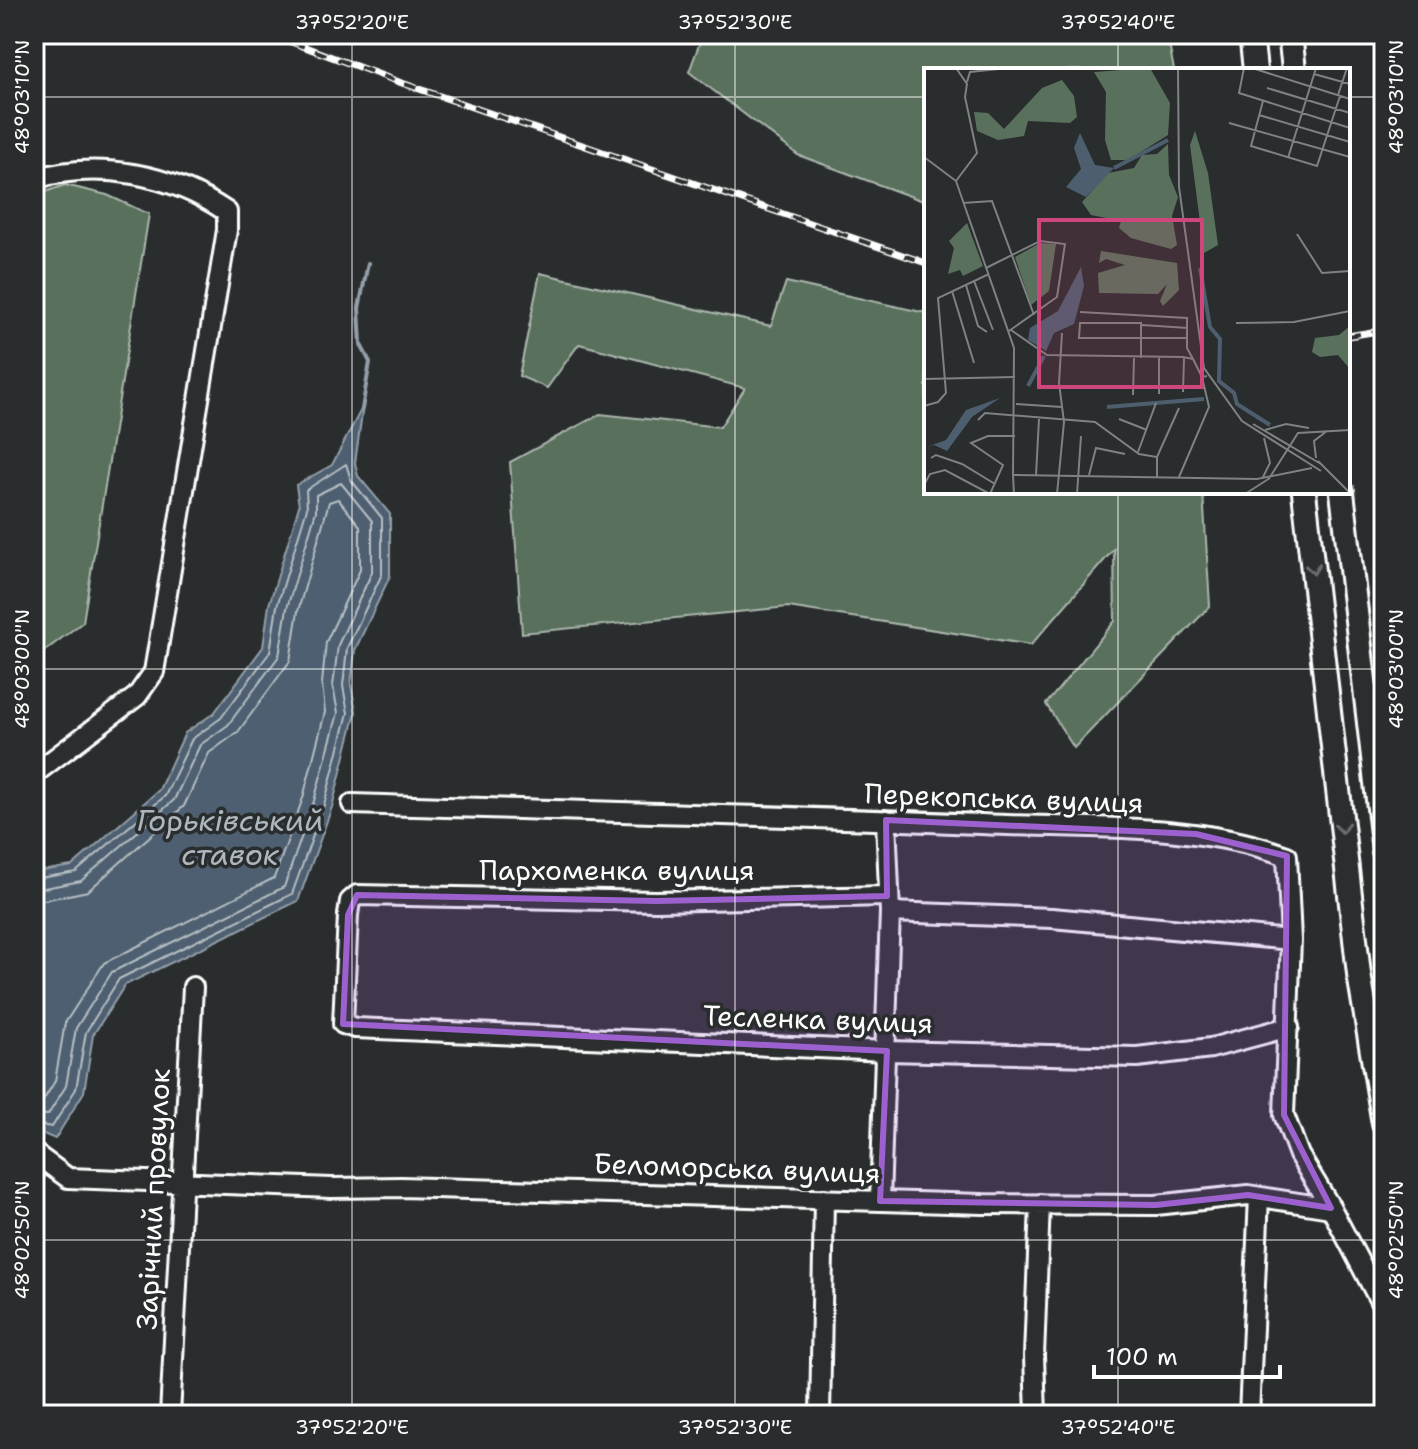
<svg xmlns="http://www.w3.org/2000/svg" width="1418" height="1449" font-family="'Shantell Sans',sans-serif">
<rect width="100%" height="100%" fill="#2a2d2e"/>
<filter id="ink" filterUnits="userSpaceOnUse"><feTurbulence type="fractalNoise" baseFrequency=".0125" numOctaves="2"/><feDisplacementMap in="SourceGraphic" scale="16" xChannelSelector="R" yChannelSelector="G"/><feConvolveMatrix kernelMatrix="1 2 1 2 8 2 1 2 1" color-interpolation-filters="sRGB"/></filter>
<g filter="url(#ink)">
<path fill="#59705c" stroke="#acb8ae" stroke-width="2" d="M703,34H1167L1174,70H926V202L798,155L689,72Z
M65,185L107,195L149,214L83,622L34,659V196Z
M540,273L771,326L786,282L926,313V492H1203L1210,606L1074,748L1046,704L1115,621L1114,549L1031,645L788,607L522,633L510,462L600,414L720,427L745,388L579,344L547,388L519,376Z"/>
<path fill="#4d5f6f" stroke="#949fa9" stroke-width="2" d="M363,406L355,463L358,476L390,514V576L355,650L351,685L356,712L332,807L298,901L125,985L93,1035L84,1092L55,1139L34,1130V872L72,866L159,790L185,733L214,713L263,647L269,605L299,506L296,485L332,465Z"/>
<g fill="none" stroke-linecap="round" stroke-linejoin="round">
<path stroke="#b8bfc5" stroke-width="2" d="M34,879L76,872L165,796L192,739L221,718L270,652L277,606L307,508L306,490L346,464L351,480L382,518V574L347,648L343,686L348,713L324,805L292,894L119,979L86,1032L76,1089L52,1127L34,1124
M34,890L81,881L174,800L200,745L228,725L279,656L287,608L316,511V495L341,483L372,521V572L338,645L333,686L338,713L314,801L284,887L112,972L76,1028L66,1086L48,1115L34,1114
M34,902L88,891L184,806L209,753L238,732L290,661L298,611L329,502L338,499L360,526V570L326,642L322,684L325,712L303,798L274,878L104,963L65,1023L55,1081L43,1101H34"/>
<path stroke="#949fa9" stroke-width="4" d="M362,409L370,362L361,345L359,308L368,263
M34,1195L44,1177"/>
<defs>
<path id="minor" d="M34,179C99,160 171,174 227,212V230L154,672L137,696L34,774
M352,804C562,811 772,815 981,824C1082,829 1192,821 1287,856L1291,940L1284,1115L1299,1155L1331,1208
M887,896L656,901L357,895L350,901L348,915L343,1024L355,1028L887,1051L1137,1057L1211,1048L1289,1027
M890,912L1052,918L1291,940
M34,1153L68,1178L332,1188L401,1187L983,1204L1156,1205L1248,1195L1331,1208L1384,1309
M880,1201L890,912L886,820
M170,1415L193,987
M820,1415L824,1199
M1036,1415L1034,1356L1040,1204
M1249,1415L1259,1197"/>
<path id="major" d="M1251,34L1255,70
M1290,34L1294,70
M1304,492L1359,974L1384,1124
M1342,492L1384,851"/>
</defs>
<use href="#minor" stroke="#fff" stroke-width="24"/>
<use href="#major" stroke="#fff" stroke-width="28"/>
<use href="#minor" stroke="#2a2d2e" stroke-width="18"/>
<use href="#major" stroke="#2a2d2e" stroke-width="22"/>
<defs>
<path id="rail" d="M270,34L399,82L926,263
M1348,336L1384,330"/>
</defs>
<use href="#rail" stroke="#fff" stroke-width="7"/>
<use href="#rail" stroke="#2a2d2e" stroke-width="4" stroke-dasharray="12" stroke-linecap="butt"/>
</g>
<defs><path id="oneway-chevron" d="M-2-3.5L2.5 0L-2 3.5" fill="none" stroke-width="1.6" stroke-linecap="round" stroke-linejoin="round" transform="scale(2)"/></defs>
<g stroke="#6a6c6d">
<use href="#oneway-chevron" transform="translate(1313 569) rotate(83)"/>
<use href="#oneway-chevron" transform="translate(1342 828) rotate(83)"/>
</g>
</g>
<path fill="#9c61cf" fill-opacity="0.2" stroke="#9c61cf" stroke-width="6" stroke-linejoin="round" d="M886,820L1196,834L1287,856L1284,1115L1331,1208L1248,1195L1156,1205L880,1201L887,1051L343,1024L348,915L357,895L656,901L887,896Z"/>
<path fill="none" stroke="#fff" stroke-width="2" stroke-opacity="0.45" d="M352,34V1415M735,34V1415M1118,34V70M34,97H926M1348,97H1384M1118,492V1415M34,669H1384M34,1240H1384"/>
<g text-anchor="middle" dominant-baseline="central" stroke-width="7" stroke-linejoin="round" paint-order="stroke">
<g font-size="28" fill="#fff" stroke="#2a2d2e">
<text transform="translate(1004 798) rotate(2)">Перекопська вулиця</text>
<text x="617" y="870">Пархоменка вулиця</text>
<text transform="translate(818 1019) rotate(2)">Тесленка вулиця</text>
<text transform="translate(737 1168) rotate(2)">Беломорська вулиця</text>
<text transform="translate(153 1199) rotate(-87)">Зарічний провулок</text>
</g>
<g font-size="30" font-style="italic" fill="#afb7be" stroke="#2a2d2e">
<text x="230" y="820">Горьківський<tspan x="230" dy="34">ставок</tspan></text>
</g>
</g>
<g transform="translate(924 68)">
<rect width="426" height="426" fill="#2a2d2e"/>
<path d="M226,0L246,35L244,67L204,92H187L181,72L182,24L170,4ZM138,12L150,28L153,49L146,55L104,53L100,68L74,72L53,63L50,44L64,45L80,61L118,20ZM271,63L284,105L294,177L280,185L266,77ZM244,76L245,107L254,129L248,148L253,177L247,181L207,170L195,160L197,153L167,147L158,134L184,105L210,100L218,87L233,86ZM43,155L59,198L39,208L36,202L24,206L30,180L25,173ZM116,175L132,176L125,223L107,237L91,189ZM177,183L253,195L255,222L239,238L236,233L243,216L234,226L175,225L174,205L201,197L182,191L175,195ZM426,258V301L414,287L396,289L388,284L391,270L415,267Z" fill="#59705c"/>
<path d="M156,65L171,97L190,100L162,129L142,119L157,101L150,80ZM157,199L160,218L150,256L130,265L122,283L104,272L106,260L134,243ZM76,330L48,349L23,383L10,377L0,380L22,372L42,342Z" fill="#4d5f6f"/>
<path fill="none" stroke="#4d5f6f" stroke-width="4" d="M190,100L244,72M276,200L286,259L296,271L295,313L310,325L313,336L346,357M104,318L120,288M183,339L280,331"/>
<path fill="none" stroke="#7f8182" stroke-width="2" d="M254,0L255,119L280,300L318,353L397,403M320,0L315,25L426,60M328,0L426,31M390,6L426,16M43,14L46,4L84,0M343,20L426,45M414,27L423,0M339,33L327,78L393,98L416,28M335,47L426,74M305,55L426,89M0,89L32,113M364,90L392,0M32,113L90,280L89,407M32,113L53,85L41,29L43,16L32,0M39,135L68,133L110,247M373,166L398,205L426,203M62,200L116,173L141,176L133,229L85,263M50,213L69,262M42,217L54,258L63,264M28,223L50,295M156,244L263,250V280L269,291M217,255H156L155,270H264M312,255L370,254L426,243M218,257L264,260M87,262L123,287L259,289L269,291L278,309L283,308M217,290V254M0,311L91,309M259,324L260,290M235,326V290M209,327L210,290M92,336L138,339M0,338L14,334L22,325L14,230L65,206M195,351L223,362M54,352L61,345L171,354L215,386L233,389V409M329,356L397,396M341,362L362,356L385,360M214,384L232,335M233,389L255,340M7,390L12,387L38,396L71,416M392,390L390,373L403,363M394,393L426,425M112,407L115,351M165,407L172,380L201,386M255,409L285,339L278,309M339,409L346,395L340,370M346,409L374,365L426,362M1,415L6,406L21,402L66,426M66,426L79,397L47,375L64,368H91M90,426L89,407L333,411L388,400M133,426L140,354L135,315L138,265M153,426L157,368M321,426L346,410"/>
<path fill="#ce467c" fill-opacity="0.15" stroke="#ce467c" stroke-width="4" d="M115,152H278V319H115Z"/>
<rect width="426" height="426" fill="none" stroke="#fff" stroke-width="4"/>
</g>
<rect width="1418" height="1449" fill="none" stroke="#2a2d2e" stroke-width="88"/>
<path d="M1094 1365v12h186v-12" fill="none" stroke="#ffffff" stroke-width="4"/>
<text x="1106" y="1365" font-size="24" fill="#ffffff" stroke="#2a2d2e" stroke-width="6" paint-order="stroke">100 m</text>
<rect x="44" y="44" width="1330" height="1361" fill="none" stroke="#fff" stroke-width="3"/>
<g font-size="20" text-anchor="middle" fill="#fff">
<text x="352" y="29">37°52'20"E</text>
<text x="735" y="29">37°52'30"E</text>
<text x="1118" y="29">37°52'40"E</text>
<text transform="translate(22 97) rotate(-90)" y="7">48°03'10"N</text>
<text transform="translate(1396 97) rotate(-90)" y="7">48°03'10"N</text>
<text transform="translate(22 669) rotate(-90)" y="7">48°03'00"N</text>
<text transform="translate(1396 669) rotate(-90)" y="7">48°03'00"N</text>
<text transform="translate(22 1240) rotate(-90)" y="7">48°02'50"N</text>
<text transform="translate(1396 1240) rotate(-90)" y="7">48°02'50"N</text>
<text x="352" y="1434">37°52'20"E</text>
<text x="735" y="1434">37°52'30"E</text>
<text x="1118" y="1434">37°52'40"E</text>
</g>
</svg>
